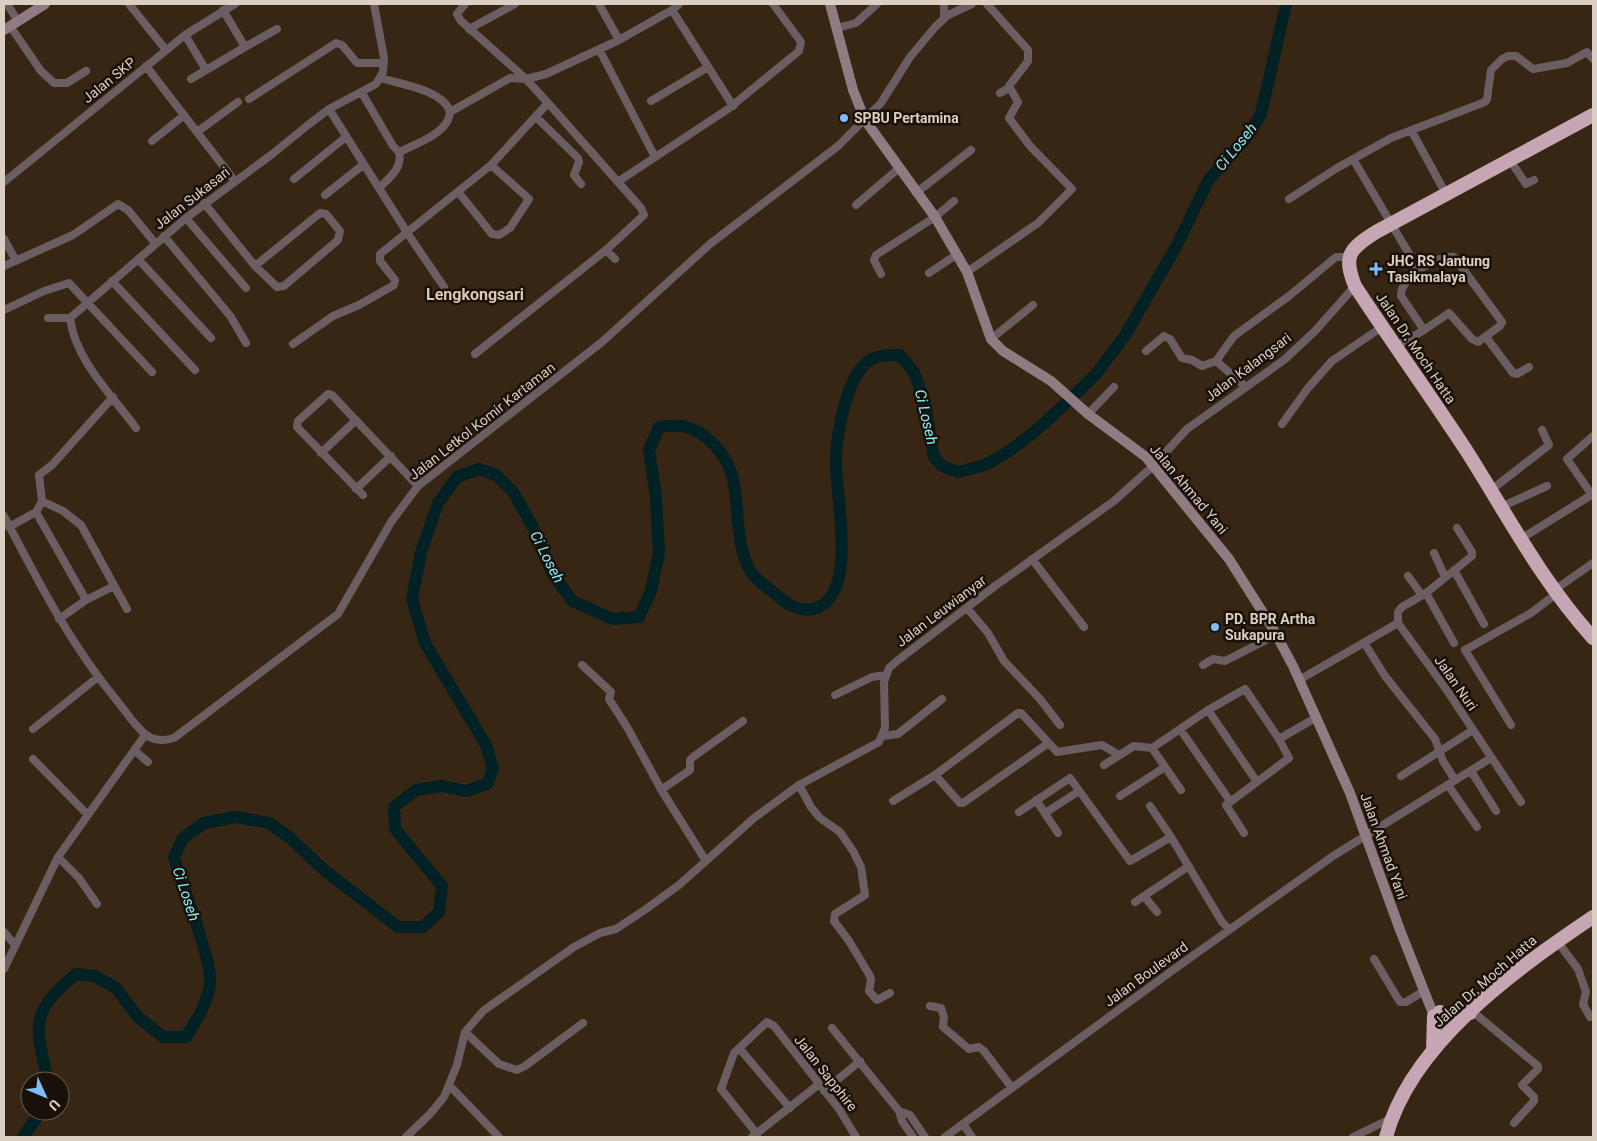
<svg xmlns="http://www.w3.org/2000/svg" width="1597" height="1141" font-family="Roboto,sans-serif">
<rect width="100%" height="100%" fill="#382614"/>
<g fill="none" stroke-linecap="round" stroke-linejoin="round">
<path stroke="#012125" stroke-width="12" d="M48,1081C35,1023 29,1014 76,974L95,976L116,988L137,1016L163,1037H186C196,1021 207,1004 210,984C214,965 181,883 174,857L183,838L204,823L236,817L269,823L289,837L324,870L398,927H423L439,912L442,886L395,829L394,807L416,790L442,786L466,791L487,784L493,769L486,745L425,643L412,599L421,552L438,503L457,477L479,469L496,475L513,492L533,527L551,571L572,601L613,619L639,617L651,591L659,552L656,497L649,450L659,427C679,424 692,425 708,439C751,475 727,524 749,569C754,579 770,589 779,597C788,605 801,612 813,609C861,597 834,492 836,458C837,432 847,374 870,360C878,355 891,355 900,355L914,372L925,403L934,457L942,466L958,472L985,465L1006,453L1032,434L1063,406L1096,374L1124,337L1177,245L1209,179L1247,137L1261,114L1286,4
M23,1137L41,1111"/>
<path stroke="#6b5e63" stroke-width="8" d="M7,4L18,21
M129,4L166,50
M599,4L619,40
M672,10L733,106
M944,17V4
M10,26L41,71L54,83H67L86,71
M837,28L856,23L877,4
M469,29L515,4
M185,35L206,70
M245,47L277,29
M599,49L655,157
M146,66L234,180
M380,78C400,84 444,90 450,112L510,78L526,79L546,74L619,40L672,10L679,4
M191,79L245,47L223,10
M362,93L393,146L399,152
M1000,93L1009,88
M249,99L336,43L342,45L357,63H384
M651,101L708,67
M329,109L408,234L444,287
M536,117L578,158L579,162L574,175L581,184
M1411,130L1446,194
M197,132L238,102
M152,141L183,116
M1353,159L1418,269
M1510,160L1526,184L1534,180
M294,179L346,137
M619,181L728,109L799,51L801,42L773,4
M4,182L185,35L235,4
M379,188C390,177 403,168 399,152C416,144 449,133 450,112
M459,193L492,234L499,235L510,228L529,199L491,165
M916,193L971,150
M325,195L364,164
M1289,199L1337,168L1391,138L1485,102L1487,99L1491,70L1502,59L1508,56H1516L1533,69L1567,63L1587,52L1593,59
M204,203L255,266L277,287L284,286L338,240L340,231L326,214L320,213L255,266
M856,205L898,169
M186,218L246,288
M164,236L231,317L246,343
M4,239L16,261
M606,250L615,259
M1454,257L1502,322L1500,326L1478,342L1472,339L1449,313L1424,330L1401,296C1400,277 1437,255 1454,257Z
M138,259L211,338
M4,266L73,235L118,204L128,210L155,243
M967,272L1038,223L1072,189L1030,146L1009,118L1018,102L1009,86L1028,61V50L987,4
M929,273L956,255
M881,274L874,260L876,255L935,217L954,201
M112,281L195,370
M4,310L44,291L69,283L152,372
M48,318H70
M1486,337L1513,373L1517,374L1529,367
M991,339L1033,305
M293,344L333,316L359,305L394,285L395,280L380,261V254L491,165L548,103L526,79L461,21L457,14L465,4
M1395,347L1424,330
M1146,351L1164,336L1170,339L1182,358L1192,360L1202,366L1216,361L1234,336L1289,296L1336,257H1349
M475,354L606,250L644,215L641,208L548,103
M1216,361L1246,387
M1088,414L1114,387
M1282,424L1308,388L1332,361L1382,327
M136,428C112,395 75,360 70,318L186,218L271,155L308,125L329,109L376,84L383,72L384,58L374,4
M321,453L356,420
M356,489L391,456
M1491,490L1549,445L1542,430
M363,495L297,427L298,421L328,394L332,395L418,486
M1592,495L1567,459L1593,436
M42,501L63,511L81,525L127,609
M1501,507L1547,486
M36,512L86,600
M4,516C39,583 70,644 118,702C126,712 135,726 145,734C153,741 165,741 174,738L338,614L391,522L418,486L602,342L710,244L838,146L881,103L910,57L936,26L948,15L972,4
M9,527L36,512L42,501L39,475L52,465L113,397
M1519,540L1593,494
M1434,553L1445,577
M1032,559L1084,627
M1454,570L1484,624
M1408,576L1421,594
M1553,591L1593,563
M1426,593L1454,643
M967,608L988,633L1004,661L1040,699L1060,725
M59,619L86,600L114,586
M1398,623L1446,689L1521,802
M1398,623V612L1402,607L1426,593L1472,556V552L1457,528
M1365,644L1385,676L1435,739L1443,761L1455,780
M582,665L611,692L609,699L627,727L662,791L706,861
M1203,665L1213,659L1225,661L1276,635
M1299,680L1398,623
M835,695L872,677L886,675
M1208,710L1257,782
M1511,725L1465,650L1531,613L1556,594
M33,729L98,677
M1180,729L1230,801
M883,736L898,734L942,699
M1279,739L1317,717
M134,750L148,762
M33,759L88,815
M1104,765L1134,746L1152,748
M1471,771L1496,811
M935,775L960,803H963L1047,744
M1401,776L1473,730
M799,785L811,807L820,818L840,832L853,851L861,867L865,895L835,914L834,921L849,941L870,976L871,980L869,991L877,1000L890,993
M1448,785L1477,827
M661,790L690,770V760L693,757L743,721
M1181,790L1152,748L1208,710L1245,689L1279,739L1289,758L1226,805L1244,833
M1120,796L1165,767
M1036,800L1058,833
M893,801L935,775L1018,713H1021L1057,752L1102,745L1119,755
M1150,806L1171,837
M1019,812L1070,778L1130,861L1171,837L1222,922L1229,929
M1045,813L1079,791
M58,857L79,878L97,904
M1144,896L1157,912
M1135,902L1189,866
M4,932L15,945
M1557,941L1578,969L1586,992L1583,1004L1590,1017
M1374,959L1400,1002H1406L1424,991
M4,969L58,857L145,735
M930,1006L941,1008L944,1017L943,1027L969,1049L979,1047L984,1051L1012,1088
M1472,1011L1538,1066V1069L1522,1085L1534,1097V1101L1514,1123
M832,1028L899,1111L902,1121L913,1137
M465,1032L499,1064L517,1070L525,1066L583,1023
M739,1048L790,1108
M449,1085L499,1137
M824,1091L860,1061
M899,1111L910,1115L925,1137
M963,1124L972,1137
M757,1134L721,1089L734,1053L767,1022L774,1026L839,1109L856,1137
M406,1137L430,1114L444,1097L457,1065L465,1032L483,1011L574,947L600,933L616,929L646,909L679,885L754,818L799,785L879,742L885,728L884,682L889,668L897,661L995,586L1114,501L1154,465L1187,429L1284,360L1315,331L1355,286
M752,1137L818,1085
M945,1137L1173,970L1333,856L1491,758
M1353,1137L1392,1118"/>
<path stroke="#907b83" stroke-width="10" d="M830,4L853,90L865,120L935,217L967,272L991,339L1003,351L1051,381L1088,414L1146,457L1229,559L1272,627L1293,666L1350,793L1400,930L1434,1016L1446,1036
M4,30L45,4"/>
<path stroke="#c5a6b2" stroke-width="14" d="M1593,115L1376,232C1349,249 1343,256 1355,286C1391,341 1430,395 1466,450C1508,516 1540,579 1593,638
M1440,1012L1450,1016L1470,1013
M1433,1051L1434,1016
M1386,1137C1411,1043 1516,969 1593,917"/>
</g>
<g fill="#7ebdf9" stroke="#191109" stroke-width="2">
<circle cx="844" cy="118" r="5"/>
<path d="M1373.5 261.5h5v5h5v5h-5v5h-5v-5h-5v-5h5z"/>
<circle cx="1215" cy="627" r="5"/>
</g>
<g text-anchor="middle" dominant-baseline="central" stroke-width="5" stroke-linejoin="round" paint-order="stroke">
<g font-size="14" fill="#dbcfc4" stroke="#191109">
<text transform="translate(109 80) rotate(-39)">Jalan SKP</text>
<text transform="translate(192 198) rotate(-38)">Jalan Sukasari</text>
<text transform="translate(1416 348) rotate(56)">Jalan Dr. Moch Hatta</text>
<text transform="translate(1248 367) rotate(-37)">Jalan Kalangsari</text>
<text transform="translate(482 421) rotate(-38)">Jalan Letkol Komir Kartaman</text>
<text transform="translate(1189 489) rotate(50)">Jalan Ahmad Yani</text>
<text transform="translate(941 611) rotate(-37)">Jalan Leuwianyar</text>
<text transform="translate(1456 683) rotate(55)">Jalan Nuri</text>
<text transform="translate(1384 846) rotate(70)">Jalan Ahmad Yani</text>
<text transform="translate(1146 974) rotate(-36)">Jalan Boulevard</text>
<text transform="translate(1485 981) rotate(-41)">Jalan Dr. Moch Hatta</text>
<text transform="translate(826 1073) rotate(52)">Jalan Sapphire</text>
</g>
<g font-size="14" font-weight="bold" fill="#dbcfc4" stroke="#191109" text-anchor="start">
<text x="854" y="118">SPBU Pertamina</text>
<text x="1387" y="261">JHC RS Jantung<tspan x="1387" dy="16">Tasikmalaya</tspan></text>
<text x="1225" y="619">PD. BPR Artha<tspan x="1225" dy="16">Sukapura</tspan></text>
</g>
<g font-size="15" font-style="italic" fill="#84ecfb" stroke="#191109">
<text transform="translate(1236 147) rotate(-51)">Ci Loseh</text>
<text transform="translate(926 417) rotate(77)">Ci Loseh</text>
<text transform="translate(547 557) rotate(63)">Ci Loseh</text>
<text transform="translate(186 894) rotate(72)">Ci Loseh</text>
</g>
<g font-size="16" font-weight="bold" fill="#dec7b0" stroke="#191109">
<text x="475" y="294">Lengkongsari</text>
</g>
</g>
<rect width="1597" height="1141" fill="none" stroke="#dbcfc4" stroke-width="10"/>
<g transform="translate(45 1096) rotate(134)"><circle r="24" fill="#191109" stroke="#675d54"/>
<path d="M0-4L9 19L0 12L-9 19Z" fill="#7ebdf9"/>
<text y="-8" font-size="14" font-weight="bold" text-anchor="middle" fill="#dbcfc4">U</text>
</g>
</svg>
